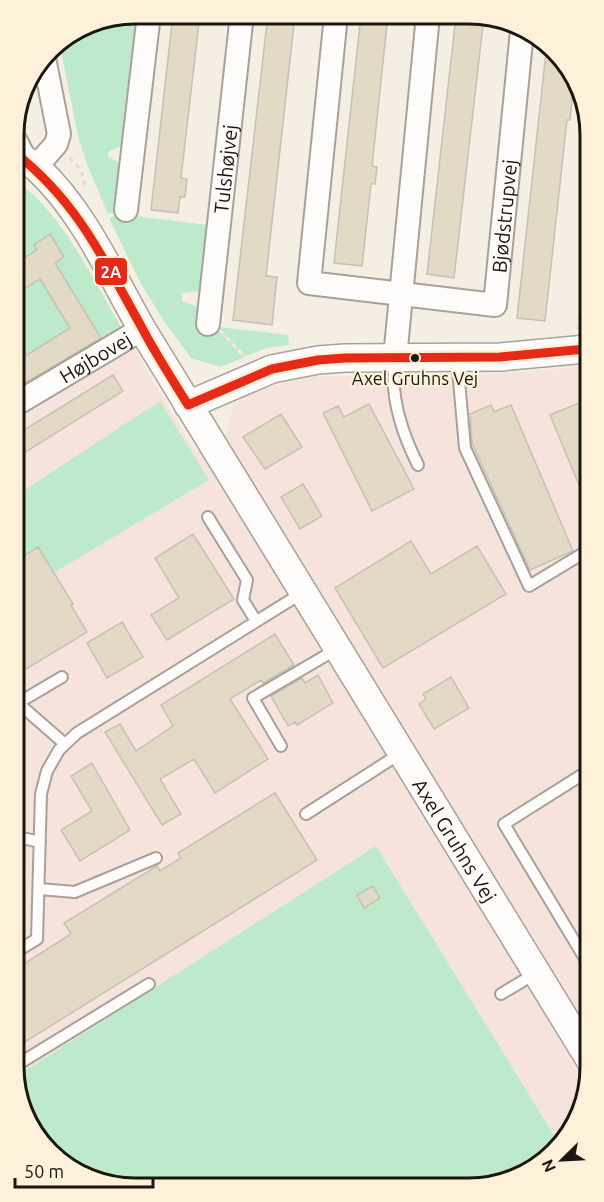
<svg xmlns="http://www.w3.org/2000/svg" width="604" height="1202" font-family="Ubuntu,sans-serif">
<rect width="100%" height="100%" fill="#f5eee2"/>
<path fill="#f5e3dc" d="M132,346L196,453L227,433L233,405L254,391L312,376H471L586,366L590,1075L565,1141L560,1145L376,846L20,1074L16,417Z"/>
<path fill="#bceacb" d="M138,14L122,146L109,151L108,157L120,163L117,211L108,214L87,164L79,140L59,41L89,23Z
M15,181C59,207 95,283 121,327L16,391Z
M118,214L208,225L201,289L200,291L182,293V301L198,307L200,326L216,327L243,358L220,367L191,358L162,318L140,282L109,218Z
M218,327L288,335L289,345L266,348L246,356Z
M160,401L209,480L38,582L17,549V495Z
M376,846L560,1145L508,1182L119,1187L55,1159L20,1106V1074Z"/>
<path fill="#e3dac6" stroke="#c6c0b7" stroke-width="1.5" d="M173,14H200L181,178L187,179L185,197H180L178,213L151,210Z
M268,14L295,15L266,276L277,277L272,325L233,320Z
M361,15H388L372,166L377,167L375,184H371L362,266L334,263Z
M456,16H484L454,278L427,274Z
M547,43L571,77L570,90H573L570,120H567L545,321L517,318Z
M50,234L64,257L55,263L101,338L20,386L16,380V337L27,355L70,328L40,279L15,294V264L37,250L34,245Z
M113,375L123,391L16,458V435Z
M586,400L587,502H586L550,415Z
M369,404L414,489L372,511L323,413L338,406L344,417Z
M491,405L494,412L511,405L573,551L530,570L472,443L470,414Z
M281,414L302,447L265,469L243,437Z
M303,484L322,516L300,529L281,497Z
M193,534L234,599L167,640L151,615L179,598L155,558Z
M411,541L431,574L477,546L506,594L383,668L335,588Z
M38,547L73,604L71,605L87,632L18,674L17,560Z
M122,622L143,657L107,678L87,643Z
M275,634L294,665L263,683L261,680L230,699L268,759L215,793L194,759L160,779L181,814L162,825L105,732L120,724L136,751L173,726L161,705Z
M318,675L333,703L297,725L295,722L288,726L271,696L302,678L305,683Z
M451,677L469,708L434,729L419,704L426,699L423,694Z
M92,763L130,830L80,861L61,830L92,811L71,776Z
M275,793L317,860L20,1045L19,967L71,934L64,923L157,866L160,871L181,858L178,853Z
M373,886L380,898L364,908L357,895Z"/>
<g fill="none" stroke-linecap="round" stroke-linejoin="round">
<defs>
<path id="service" d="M15,134L21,138L29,154
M457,358L465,448L529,586L587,551
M395,359C389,396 402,433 418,465
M208,517L247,580L243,600L256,621
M62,677L18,703L65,744
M281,746L253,698L337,649
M588,771L504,824L590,967
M306,814L401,753
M18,837L40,842
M39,889L75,892L156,858
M19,950L37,939L41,794L47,771L59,750L77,733L302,593
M501,994L536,973
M20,1063L149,984"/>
<g id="minor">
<path id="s1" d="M336,15L309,283L495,305L522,31"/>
<path d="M36,167L56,144L59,134L44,58"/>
<path d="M126,210L149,14"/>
<path id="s2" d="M208,324L242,14"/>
<path d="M395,358L428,15"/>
<path id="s3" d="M16,404L142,329"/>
</g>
<g id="tertiary">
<path id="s4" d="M15,153C22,158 31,163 38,169C84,212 111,275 142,329L590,1060"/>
<path d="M188,405L272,369L318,360L345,358L500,357L586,349"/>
</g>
</defs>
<use href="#service" stroke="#a7a299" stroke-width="14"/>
<use href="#minor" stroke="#a7a299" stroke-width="26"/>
<use href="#tertiary" stroke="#a7a299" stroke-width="30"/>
<path stroke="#dedcd9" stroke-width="3" stroke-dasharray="4.5 4.5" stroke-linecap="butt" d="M70,158L81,171L86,189
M578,329L585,268
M223,334L245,358"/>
<use href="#service" stroke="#fefcfb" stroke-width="10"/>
<use href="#minor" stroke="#fefcfb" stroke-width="22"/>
<use href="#tertiary" stroke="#fefcfb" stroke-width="27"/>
<defs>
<path id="bus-1" d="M15,153C77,201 104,260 141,326C155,353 172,379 188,405
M188,405L272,369L318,360L345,358L500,357L586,349"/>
</defs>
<use href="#bus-1" stroke="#fdf1da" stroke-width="14"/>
<use href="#bus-1" stroke="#e52b18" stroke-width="9"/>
</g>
<circle fill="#1b170f" stroke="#fdf1da" stroke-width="2" cx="415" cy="358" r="5"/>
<g text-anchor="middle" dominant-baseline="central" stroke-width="4.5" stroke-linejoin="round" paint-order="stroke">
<g font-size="18" fill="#1b170f" stroke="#fdf1da">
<text x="415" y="378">Axel Gruhns Vej</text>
</g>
<g font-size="20" fill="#1b170f" stroke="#fdf1da">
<text stroke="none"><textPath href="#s2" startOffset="156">Tulshøjvej</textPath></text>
<text stroke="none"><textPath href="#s1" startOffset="546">Bjødstrupvej</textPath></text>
<text stroke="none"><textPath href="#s3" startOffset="92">Højbovej</textPath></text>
<text stroke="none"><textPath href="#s4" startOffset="819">Axel Gruhns Vej</textPath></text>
</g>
</g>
<path d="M0 0H604V1202H0ZM135 24H469A111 111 0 0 1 580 135V1067A111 111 0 0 1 469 1178H135A111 111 0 0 1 24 1067V135A111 111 0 0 1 135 24Z" fill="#fdf1da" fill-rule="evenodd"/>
<path fill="none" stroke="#1b170f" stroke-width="3" d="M135 24H469A111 111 0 0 1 580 135V1067A111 111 0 0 1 469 1178H135A111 111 0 0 1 24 1067V135A111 111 0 0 1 135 24Z"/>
<rect stroke="#fdf1da" stroke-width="2" x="94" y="257" width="34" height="29" rx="6" fill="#e52b18"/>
<g font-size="16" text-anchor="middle" font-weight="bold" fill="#fff">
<text x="111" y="278">2A</text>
</g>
<g transform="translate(562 1160) rotate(246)" stroke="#fdf1da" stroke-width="4.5" paint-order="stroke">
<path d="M0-4.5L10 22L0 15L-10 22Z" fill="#1b170f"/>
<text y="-9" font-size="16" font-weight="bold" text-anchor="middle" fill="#1b170f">N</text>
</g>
<path d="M15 1178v9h138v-9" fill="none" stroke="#1b170f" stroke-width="3"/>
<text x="24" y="1178" font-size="18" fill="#1b170f" stroke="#fdf1da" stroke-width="4.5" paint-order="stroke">50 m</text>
</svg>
